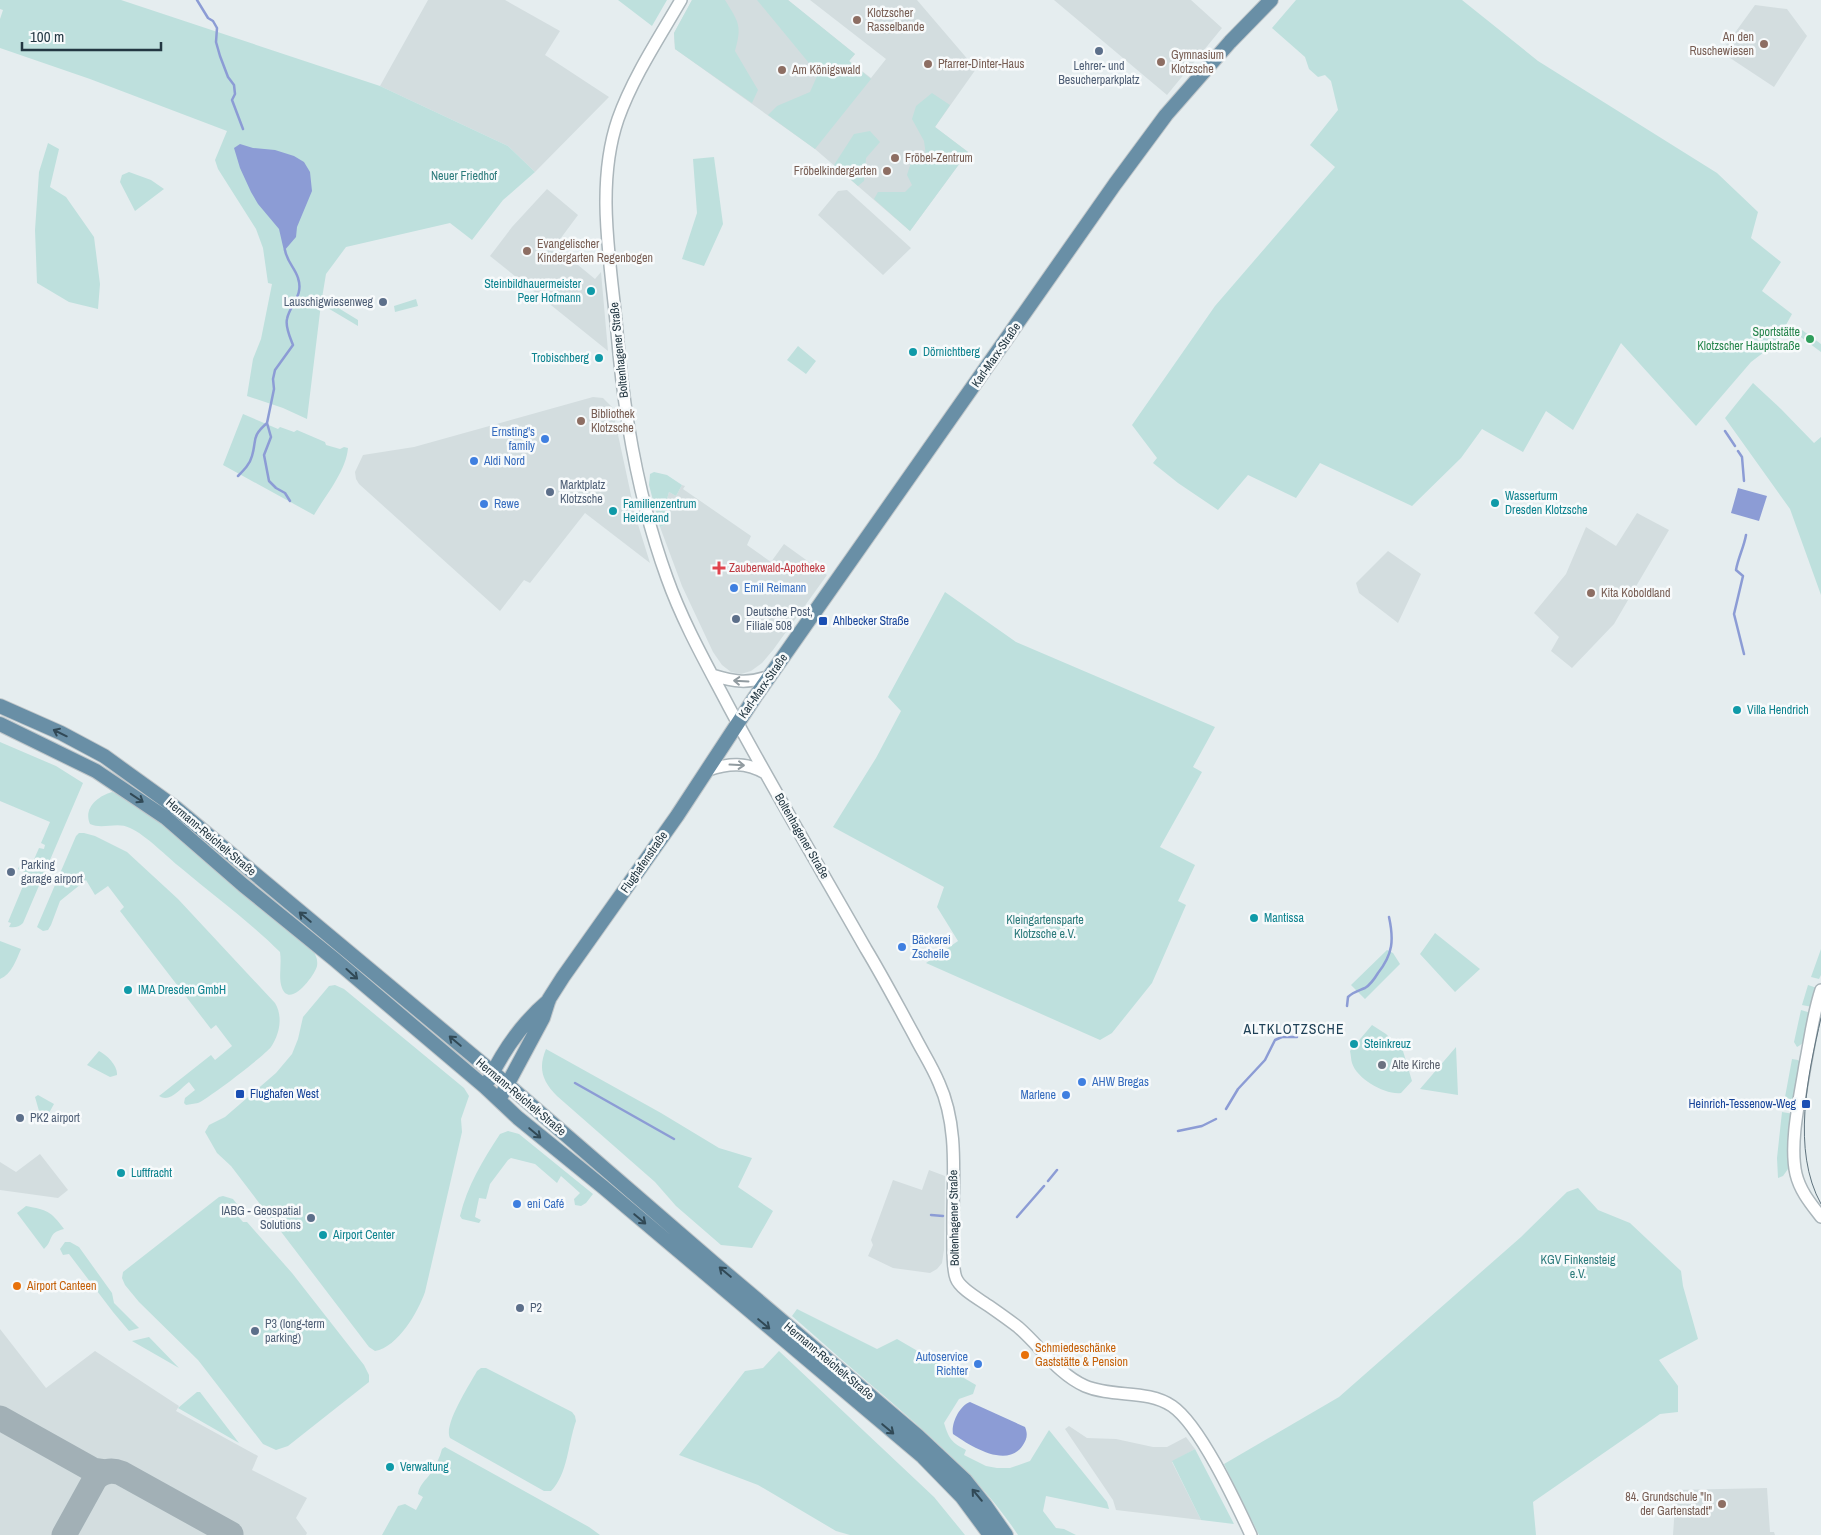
<svg xmlns="http://www.w3.org/2000/svg" width="1821" height="1535" font-family="'Archivo Narrow',sans-serif">
<rect width="100%" height="100%" fill="#e5edef"/>
<path fill="#d3dddf" d="M428,0H505L560,31L545,55L609,97L535,172L508,146L380,86Z
M692,0H788L855,54L849,61L871,78L886,59L810,0H917L976,69L935,127L968,152L910,231L815,149L675,49L674,33Z
M1054,0H1191L1222,28L1167,95Z
M1755,5L1787,9L1807,36L1774,87L1721,52Z
M547,189L578,215L555,246L595,279L601,272L608,351L490,256L512,227Z
M847,190L911,248L883,275L818,215L838,191Z
M593,397L603,398L612,407L636,518L650,563L585,513L530,583L524,580L500,611L359,484L356,479L355,472L363,455L414,447Z
M682,485L685,486L683,489L751,536L747,545L771,562L784,544L827,575L773,650L762,663L751,671L741,674L731,672L722,665L713,652L682,586L660,527L665,525V506L669,492L676,496Z
M1637,513L1669,530L1614,624L1572,668L1551,651L1559,637L1534,613L1566,574L1586,527L1616,546Z
M1388,551L1421,574L1398,623L1359,593L1356,583Z
M40,1154L68,1190L58,1198L0,1190V1162L16,1172Z
M929,1170L945,1176L944,1250L942,1263L937,1269L930,1273L893,1268L868,1256L873,1245L871,1240L893,1180L922,1190Z
M0,1329L46,1388L95,1351L179,1406L176,1411L258,1456L252,1470L307,1498L296,1518L307,1533L306,1535H0Z
M1069,1426L1087,1438L1116,1439L1153,1447H1167L1186,1437L1195,1449L1172,1462L1201,1520L1116,1510L1113,1500L1065,1429Z
M1767,1488L1770,1532H1774L1775,1535H1673L1676,1490Z"/>
<path fill="#bee0dd" d="M0,0H121L380,86L508,146L535,172L503,200L472,240L450,223L346,247L326,274L322,298L358,320V326L321,304L307,419L283,408L247,396L253,359L261,339L272,284L268,283L263,248L256,229L218,169L215,160L227,131L90,79L0,48V19L3,10L0,9Z
M618,0H667L652,26Z
M692,0H725C739,23 742,25 735,51L758,90L752,103L675,49L674,33Z
M757,0H788L855,54L849,61L871,79L815,149L768,115L777,106L810,92L818,74Z
M1296,0H1462L1538,61L1717,173L1758,212L1751,238L1781,262L1762,291L1792,314L1776,343L1751,362L1696,426L1621,343L1573,430L1546,411L1523,452L1482,429L1461,458L1412,506L1320,463L1296,498L1248,475L1218,510L1178,483L1153,463L1157,458L1132,425L1215,306L1335,167L1310,145L1338,110L1331,81L1325,75L1318,77L1309,69L1305,57L1272,28Z
M932,93L950,105L935,127L968,152L910,231L874,199L878,192H905L912,185L907,175L912,159L926,155L924,141L912,119L916,106Z
M870,131L880,142L866,158L864,181L858,186L834,165L854,134Z
M48,143L59,149L50,187L66,197L94,237L100,284L98,309L69,302L37,283L35,230L39,172Z
M714,157L723,224L704,266L682,259L697,213L693,159Z
M129,172L151,180L164,189L135,211L120,182L122,175Z
M416,299L418,306L395,312L394,306Z
M1802,330L1821,344V352L1798,335Z
M798,346L816,361L806,374L787,360Z
M1753,383L1781,409L1814,443L1821,437V595L1790,509L1725,418Z
M243,414L278,429L280,427L294,432L297,430L325,442L326,445L340,449L344,447L348,448C346,471 326,495 314,515L223,465Z
M654,472L667,475L682,485L676,496L669,492L665,506V525L660,527L649,485L650,474Z
M945,592L1016,642L1215,727L1193,767L1202,772L1160,847L1195,865L1178,901L1186,905L1152,983L1112,1033L1100,1040L926,963L958,941L937,907L944,887L833,827L876,758L901,711L888,697Z
M0,742L56,766L83,783L23,923C19,927 15,928 9,927L11,923L8,922L28,874L18,869L22,860L32,864L39,848L44,849L45,845L41,843L50,822L0,801Z
M112,792C137,802 157,821 178,837C224,874 268,913 313,951C316,955 318,960 317,966C315,975 290,1009 282,988C278,978 282,964 280,952C250,922 214,896 181,868C167,857 146,835 130,828C117,821 103,830 90,824C83,808 98,796 112,792Z
M79,833H84L95,836L127,852L178,899L275,1003C283,1016 280,1034 271,1047C264,1056 209,1098 198,1103C194,1104 190,1104 186,1105L184,1103L185,1098L195,1090L189,1082C180,1089 170,1103 159,1096L211,1055L215,1060L232,1046L216,1025L211,1029L120,911L124,907L108,886L95,895L86,880L60,901L51,925L48,930L43,931L37,927L76,836Z
M1435,933L1480,969L1455,992L1420,954Z
M0,941L21,949C16,960 12,974 0,979Z
M1821,949V975L1819,979L1811,977Z
M1387,950L1393,953L1400,964L1365,999L1351,985Z
M335,985L344,989L464,1088L469,1096L461,1119L462,1132L425,1292C418,1312 398,1347 375,1351L369,1347L231,1166L217,1153L205,1132L209,1125L225,1117L276,1073L292,1054L298,1039L303,1017L329,986Z
M1808,985L1817,988L1812,1007L1802,1005Z
M1801,1010L1811,1013C1809,1024 1809,1042 1797,1047L1794,1042Z
M1372,1025L1386,1034L1403,1051L1412,1081L1401,1093C1385,1095 1357,1079 1352,1063C1351,1060 1351,1055 1350,1051Z
M1456,1047L1458,1095L1420,1089Z
M546,1049L661,1113L719,1148L752,1158L738,1187L773,1211L752,1248L721,1245L676,1206L655,1182L557,1096C542,1081 538,1068 546,1049Z
M99,1051C107,1055 118,1066 117,1075L110,1077L87,1065Z
M1792,1059L1798,1060L1801,1064L1794,1110L1783,1108Z
M38,1095L54,1104L45,1120L41,1118L35,1097Z
M1782,1112L1794,1114L1788,1169L1783,1176L1778,1178L1777,1158Z
M508,1131L519,1134L593,1194L586,1203L581,1206L575,1205L574,1199L580,1193L561,1176L557,1183L535,1164L511,1158L508,1160L490,1184L486,1199L479,1198L475,1217L481,1220L479,1223L462,1219L460,1216C467,1186 483,1160 500,1134Z
M1578,1188L1598,1210L1630,1223L1681,1271L1683,1286L1698,1339L1659,1360L1678,1386V1412L1660,1414L1533,1502L1536,1535H1259L1224,1464L1339,1397L1521,1237L1567,1192Z
M223,1196L233,1199L240,1208L236,1214L243,1222H247L292,1273L364,1365L369,1375V1382L288,1446L276,1450L263,1444L198,1360L139,1302L125,1285L122,1278L123,1272L219,1197Z
M26,1206C47,1210 51,1211 64,1229C47,1233 54,1240 44,1249L17,1213Z
M65,1242H70L79,1247L112,1293L114,1303L139,1328L129,1331L113,1312L69,1254L63,1255L60,1249Z
M797,1309L877,1349L897,1339L976,1385L973,1394L959,1399L944,1423C949,1439 951,1442 966,1450L964,1455L986,1466L997,1468H1010L1030,1461L1049,1430L1107,1502L1109,1509L1046,1496L1043,1511L1056,1528L1064,1529L1076,1535H1018C984,1483 937,1442 890,1401C857,1373 825,1345 792,1316Z
M149,1337L179,1368L132,1341Z
M779,1351L934,1497L965,1535H850L836,1531L758,1485L679,1455L745,1371L763,1368Z
M481,1368H486L572,1412L575,1416L576,1421C568,1443 568,1474 551,1491H544L450,1438C443,1425 470,1384 477,1371Z
M197,1392H200L239,1443L178,1408Z
M445,1447L589,1527L600,1535H382L398,1506L405,1504L416,1510L423,1497L418,1494C419,1485 426,1480 431,1473C436,1465 440,1457 442,1449Z
M1195,1449L1234,1524L1201,1520L1172,1461Z"/>
<path fill="#8c9cd5" d="M240,144L253,148L275,150L294,156L304,162L310,172L312,191L297,227L296,237L284,251L279,229L258,204L251,192L240,168L234,148Z
M1738,488L1767,496L1759,521L1731,513Z
M970,1402L1025,1427C1028,1434 1027,1439 1023,1445C1007,1470 969,1445 953,1434C951,1424 959,1406 970,1402Z"/>
<g fill="none" stroke-linecap="round" stroke-linejoin="round">
<path stroke="#8c9cd5" stroke-width="2.5" d="M197,0L208,18L213,21L217,28L216,42L220,56L228,77L234,85L235,94L232,100L243,129
M285,250C287,262 295,268 298,278C304,296 290,304 287,319C285,327 290,337 293,345L275,370L273,379L274,389L267,423L271,437L264,455L269,481L276,488L285,493L290,501
M1725,431L1735,446
M1738,451L1742,457L1744,481
M238,476C244,470 250,464 252,456C257,439 251,437 267,423
M1744,654L1734,614L1743,576L1736,570C1738,558 1744,547 1746,535
M1347,1006L1348,997C1353,992 1358,991 1365,988C1370,985 1375,978 1378,973C1393,954 1394,940 1389,917
M575,1083L674,1139
M1226,1109L1238,1089L1265,1060L1275,1040L1282,1037H1297
M1178,1131L1202,1126L1216,1119
M1048,1181L1057,1170
M931,1215L943,1216
M1017,1217L1044,1186"/>
<path stroke="#a2b0b6" stroke-width="25" d="M0,1418L93,1470L107,1472
M64,1535L95,1479C102,1471 111,1469 121,1473L231,1534"/>
<defs>
<path id="minor" d="M681,0C659,38 633,77 618,119C595,186 611,263 617,332C624,416 638,498 667,578C683,623 707,665 729,707C773,789 820,868 866,949C883,977 898,1006 914,1035C922,1051 932,1066 939,1083C960,1129 952,1183 953,1233C953,1244 952,1268 956,1278C960,1289 979,1299 989,1306C999,1313 1009,1320 1018,1327C1041,1347 1058,1374 1085,1386C1113,1398 1147,1389 1172,1406C1200,1425 1236,1503 1251,1535
M712,675C735,682 747,684 770,676
M708,770C729,763 746,762 765,773
M1821,990C1813,1014 1810,1040 1805,1065C1800,1097 1789,1143 1796,1174C1800,1191 1811,1204 1821,1217"/>
<path id="major" d="M0,706L61,733L104,756L176,808L508,1085L715,1264L918,1436L965,1480L985,1505L1006,1535
M0,724L96,771L166,818L243,885L334,959L485,1087L518,1118L603,1187L923,1457L962,1497L990,1535
M489,1080C504,1049 523,1022 549,1000
M499,1100L543,1018L549,999L563,977L677,816L755,697L1115,184L1166,115L1230,42L1271,0"/>
</defs>
<use href="#minor" stroke="#abb6bb" stroke-width="14"/>
<use href="#major" stroke="#c1c7ca" stroke-width="16"/>
<use href="#minor" stroke="#fff" stroke-width="11"/>
<use href="#major" stroke="#698fa6" stroke-width="14"/>
<path stroke="#5e727d" stroke-width="1" d="M1821,1018C1808,1074 1791,1150 1821,1204"/>
</g>
<defs><path id="oneway-shaft" d="M-6 0H5M1.5-3L5.5 0L1.5 3" fill="none" stroke-width="1.6" stroke-linecap="round" stroke-linejoin="round" transform="scale(1.25)"/></defs>
<g stroke="#919ba0">
<use href="#oneway-shaft" transform="translate(741 681) rotate(-177)"/>
<use href="#oneway-shaft" transform="translate(737 765) rotate(3)"/>
</g>
<g stroke="#314956">
<use href="#oneway-shaft" transform="translate(60 733) rotate(-154)"/>
<use href="#oneway-shaft" transform="translate(137 798) rotate(34)"/>
<use href="#oneway-shaft" transform="translate(305 917) rotate(-140)"/>
<use href="#oneway-shaft" transform="translate(352 974) rotate(42)"/>
<use href="#oneway-shaft" transform="translate(455 1041) rotate(-140)"/>
<use href="#oneway-shaft" transform="translate(535 1133) rotate(40)"/>
<use href="#oneway-shaft" transform="translate(640 1219) rotate(40)"/>
<use href="#oneway-shaft" transform="translate(725 1272) rotate(-140)"/>
<use href="#oneway-shaft" transform="translate(764 1324) rotate(40)"/>
<use href="#oneway-shaft" transform="translate(888 1429) rotate(40)"/>
<use href="#oneway-shaft" transform="translate(977 1495) rotate(-130)"/>
</g>
<g fill="#8d6e63" stroke="#f7fafb" stroke-width="2">
<circle cx="857" cy="20" r="5"/>
<circle cx="1764" cy="44" r="5"/>
<circle cx="1161" cy="62" r="5"/>
<circle cx="928" cy="64" r="5"/>
<circle cx="782" cy="70" r="5"/>
<circle cx="895" cy="158" r="5"/>
<circle cx="887" cy="171" r="5"/>
<circle cx="527" cy="251" r="5"/>
<circle cx="581" cy="421" r="5"/>
<circle cx="1591" cy="593" r="5"/>
<circle cx="1722" cy="1504" r="5"/>
</g>
<g fill="#5c6f8a" stroke="#f7fafb" stroke-width="2">
<circle cx="1099" cy="51" r="5"/>
<circle cx="383" cy="302" r="5"/>
<circle cx="550" cy="492" r="5"/>
<circle cx="736" cy="619" r="5"/>
<circle cx="11" cy="872" r="5"/>
<circle cx="20" cy="1118" r="5"/>
<circle cx="311" cy="1218" r="5"/>
<circle cx="520" cy="1308" r="5"/>
<circle cx="255" cy="1331" r="5"/>
</g>
<g fill="#0f9aa8" stroke="#f7fafb" stroke-width="2">
<circle cx="591" cy="291" r="5"/>
<circle cx="913" cy="352" r="5"/>
<circle cx="599" cy="358" r="5"/>
<circle cx="1495" cy="503" r="5"/>
<circle cx="613" cy="511" r="5"/>
<circle cx="1737" cy="710" r="5"/>
<circle cx="1254" cy="918" r="5"/>
<circle cx="128" cy="990" r="5"/>
<circle cx="1354" cy="1044" r="5"/>
<circle cx="121" cy="1173" r="5"/>
<circle cx="323" cy="1235" r="5"/>
<circle cx="390" cy="1467" r="5"/>
</g>
<circle fill="#2e9e5b" stroke="#f7fafb" stroke-width="2" cx="1810" cy="339" r="5"/>
<g fill="#3f7fe0" stroke="#f7fafb" stroke-width="2">
<circle cx="545" cy="439" r="5"/>
<circle cx="474" cy="461" r="5"/>
<circle cx="484" cy="504" r="5"/>
<circle cx="734" cy="588" r="5"/>
<circle cx="902" cy="947" r="5"/>
<circle cx="1082" cy="1082" r="5"/>
<circle cx="1066" cy="1095" r="5"/>
<circle cx="517" cy="1204" r="5"/>
<circle cx="978" cy="1364" r="5"/>
</g>
<path fill="#e0444e" stroke="#f7fafb" stroke-width="2" d="M716.5 560.5h5v5h5v5h-5v5h-5v-5h-5v-5h5z"/>
<g fill="#1a4fb4" stroke="#f7fafb" stroke-width="2">
<rect x="818" y="616" width="10" height="10" rx="2.5"/>
<rect x="235" y="1089" width="10" height="10" rx="2.5"/>
<rect x="1801" y="1099" width="10" height="10" rx="2.5"/>
</g>
<circle fill="#6b7280" stroke="#f7fafb" stroke-width="2" cx="1382" cy="1065" r="5"/>
<g fill="#e8710a" stroke="#f7fafb" stroke-width="2">
<circle cx="17" cy="1286" r="5"/>
<circle cx="1025" cy="1355" r="5"/>
</g>
<g text-anchor="middle" dominant-baseline="central" stroke-width="5" stroke-linejoin="round" paint-order="stroke">
<g font-size="12" fill="#785e54" stroke="#f7fafb" text-anchor="start">
<text x="867" y="13">Klotzscher<tspan x="867" dy="14">Rasselbande</tspan></text>
<text x="1754" y="37" text-anchor="end">An den<tspan x="1754" dy="14">Ruschewiesen</tspan></text>
<text x="1171" y="55">Gymnasium<tspan x="1171" dy="14">Klotzsche</tspan></text>
<text x="938" y="64">Pfarrer-Dinter-Haus</text>
<text x="792" y="70">Am Königswald</text>
<text x="905" y="158">Fröbel-Zentrum</text>
<text x="877" y="171" text-anchor="end">Fröbelkindergarten</text>
<text x="537" y="244">Evangelischer<tspan x="537" dy="14">Kindergarten Regenbogen</tspan></text>
<text x="591" y="414">Bibliothek<tspan x="591" dy="14">Klotzsche</tspan></text>
<text x="1601" y="593">Kita Koboldland</text>
<text x="1712" y="1497" text-anchor="end">84. Grundschule "In<tspan x="1712" dy="14">der Gartenstadt"</tspan></text>
</g>
<g font-size="12" fill="#4e5e75" stroke="#f7fafb" text-anchor="start">
<text x="1099" y="66" text-anchor="middle">Lehrer- und<tspan x="1099" dy="14">Besucherparkplatz</tspan></text>
<text x="373" y="302" text-anchor="end">Lauschigwiesenweg</text>
<text x="560" y="485">Marktplatz<tspan x="560" dy="14">Klotzsche</tspan></text>
<text x="746" y="612">Deutsche Post,<tspan x="746" dy="14">Filiale 508</tspan></text>
<text x="21" y="865">Parking<tspan x="21" dy="14">garage airport</tspan></text>
<text x="30" y="1118">PK2 airport</text>
<text x="301" y="1211" text-anchor="end">IABG - Geospatial<tspan x="301" dy="14">Solutions</tspan></text>
<text x="530" y="1308">P2</text>
<text x="265" y="1324">P3 (long-term<tspan x="265" dy="14">parking)</tspan></text>
</g>
<g font-size="12" fill="#2b7a7b" stroke="#f7fafb">
<text x="464" y="176">Neuer Friedhof</text>
<text x="1045" y="920">Kleingartensparte<tspan x="1045" dy="14">Klotzsche e.V.</tspan></text>
<text x="1578" y="1260">KGV Finkensteig<tspan x="1578" dy="14">e.V.</tspan></text>
</g>
<g font-size="12" fill="#0d838f" stroke="#f7fafb" text-anchor="start">
<text x="581" y="284" text-anchor="end">Steinbildhauermeister<tspan x="581" dy="14">Peer Hofmann</tspan></text>
<text x="923" y="352">Dörnichtberg</text>
<text x="589" y="358" text-anchor="end">Trobischberg</text>
<text x="1505" y="496">Wasserturm<tspan x="1505" dy="14">Dresden Klotzsche</tspan></text>
<text x="623" y="504">Familienzentrum<tspan x="623" dy="14">Heiderand</tspan></text>
<text x="1747" y="710">Villa Hendrich</text>
<text x="1264" y="918">Mantissa</text>
<text x="138" y="990">IMA Dresden GmbH</text>
<text x="1364" y="1044">Steinkreuz</text>
<text x="131" y="1173">Luftfracht</text>
<text x="333" y="1235">Airport Center</text>
<text x="400" y="1467">Verwaltung</text>
</g>
<g font-size="12" fill="#27864d" stroke="#f7fafb" text-anchor="end">
<text x="1800" y="332">Sportstätte<tspan x="1800" dy="14">Klotzscher Hauptstraße</tspan></text>
</g>
<g font-size="12" fill="#233742" stroke="#f7fafb">
<text transform="translate(619 350) rotate(-96)">Boltenhagener Straße</text>
<text transform="translate(996 355) rotate(-55)">Karl-Marx-Straße</text>
<text transform="translate(763 686) rotate(-55)">Karl-Marx-Straße</text>
<text transform="translate(802 836) rotate(60)">Boltenhagener Straße</text>
<text transform="translate(211 837) rotate(40)">Hermann-Reichelt-Straße</text>
<text transform="translate(644 862) rotate(-55)">Flughafenstraße</text>
<text transform="translate(521 1097) rotate(40)">Hermann-Reichelt-Straße</text>
<text transform="translate(954 1218) rotate(-91)">Boltenhagener Straße</text>
<text transform="translate(829 1361) rotate(40)">Hermann-Reichelt-Straße</text>
</g>
<g font-size="12" fill="#366cbe" stroke="#f7fafb" text-anchor="start">
<text x="535" y="432" text-anchor="end">Ernsting's<tspan x="535" dy="14">family</tspan></text>
<text x="484" y="461">Aldi Nord</text>
<text x="494" y="504">Rewe</text>
<text x="744" y="588">Emil Reimann</text>
<text x="912" y="940">Bäckerei<tspan x="912" dy="14">Zscheile</tspan></text>
<text x="1092" y="1082">AHW Bregas</text>
<text x="1056" y="1095" text-anchor="end">Marlene</text>
<text x="527" y="1204">eni Café</text>
<text x="968" y="1357" text-anchor="end">Autoservice<tspan x="968" dy="14">Richter</tspan></text>
</g>
<g font-size="12" fill="#be3a42" stroke="#f7fafb" text-anchor="start">
<text x="729" y="568">Zauberwald-Apotheke</text>
</g>
<g font-size="12" fill="#164399" stroke="#f7fafb" text-anchor="start">
<text x="833" y="621">Ahlbecker Straße</text>
<text x="250" y="1094">Flughafen West</text>
<text x="1796" y="1104" text-anchor="end">Heinrich-Tessenow-Weg</text>
</g>
<g font-size="12" fill="#5b616d" stroke="#f7fafb" text-anchor="start">
<text x="1392" y="1065">Alte Kirche</text>
</g>
<g font-size="12" fill="#c56008" stroke="#f7fafb" text-anchor="start">
<text x="27" y="1286">Airport Canteen</text>
<text x="1035" y="1348">Schmiedeschänke<tspan x="1035" dy="14">Gaststätte &amp; Pension</tspan></text>
</g>
<g font-size="14" letter-spacing="1" fill="#1e4056" stroke="#f7fafb">
<text x="1294" y="1029">ALTKLOTZSCHE</text>
</g>
</g>
<path d="M22 42v8h139v-8" fill="none" stroke="#233742" stroke-width="2.5"/>
<text x="30" y="42" font-size="15" fill="#233742" stroke="#f7fafb" stroke-width="4" paint-order="stroke">100 m</text>
</svg>
